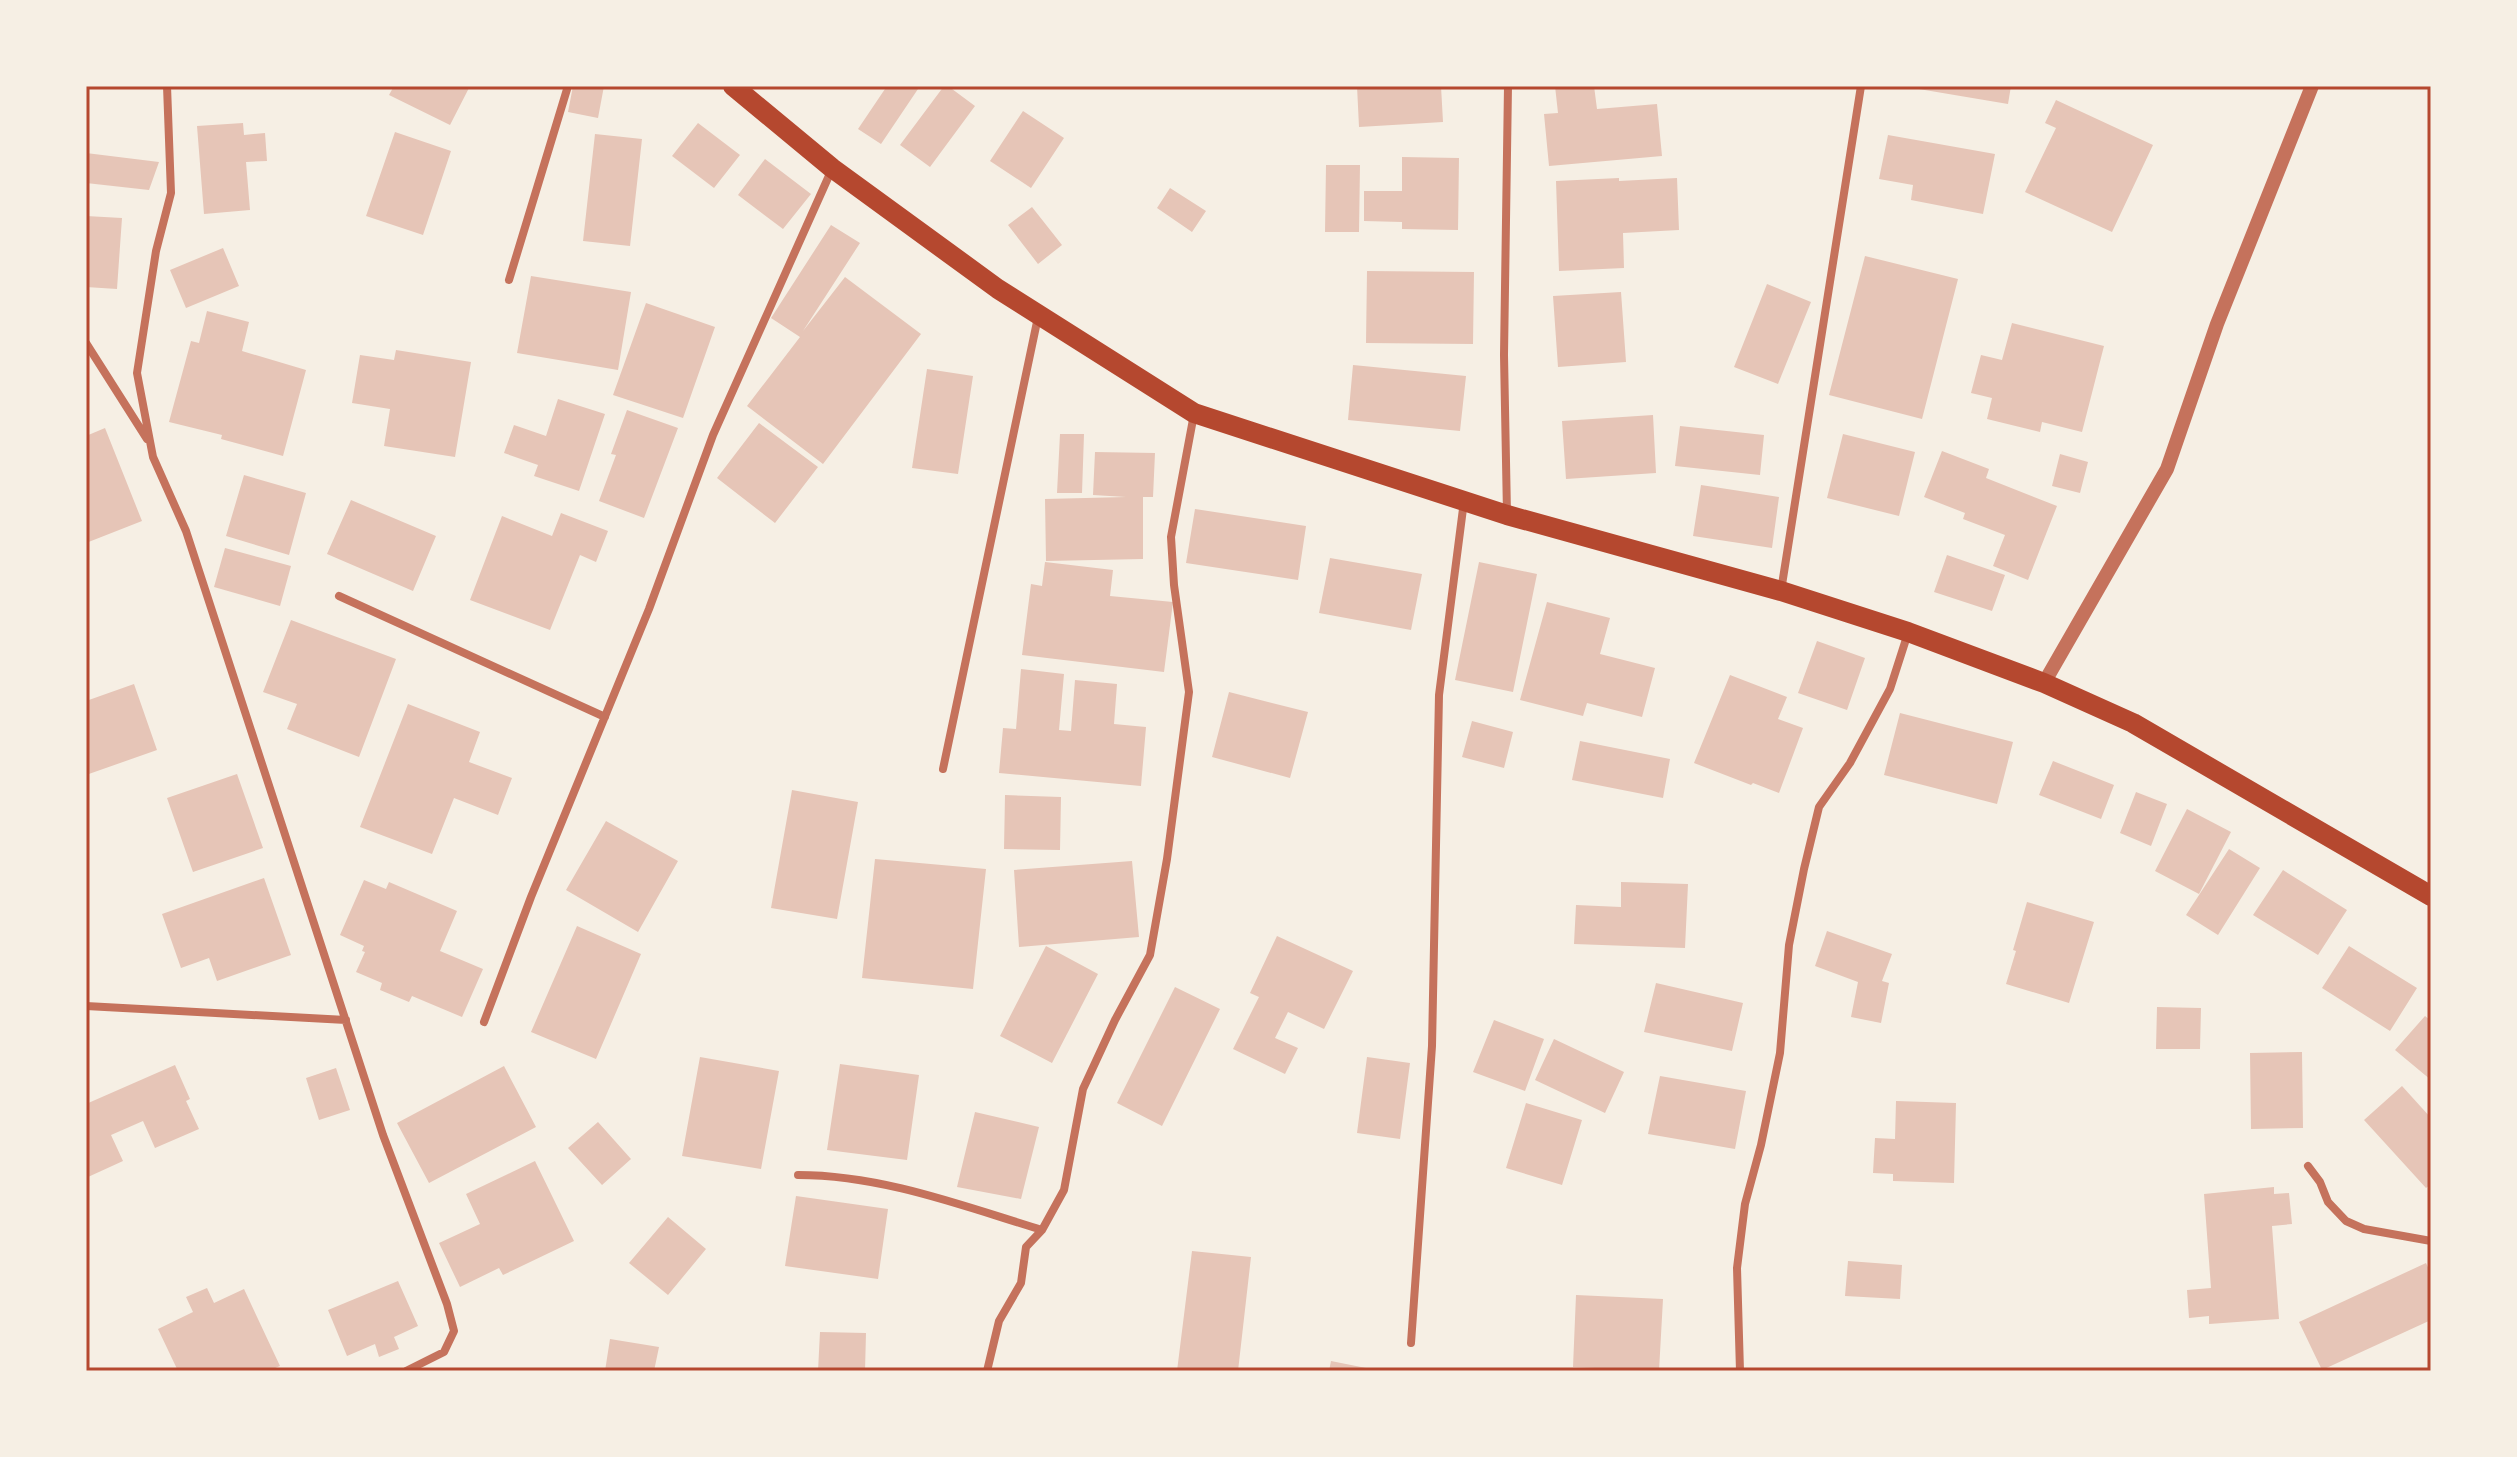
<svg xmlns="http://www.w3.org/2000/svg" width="2517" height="1457" font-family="'Nunito Sans',sans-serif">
<rect width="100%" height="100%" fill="#f6efe4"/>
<path fill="#e6c5b7" d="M394,86H470L450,125L389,95Z
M573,86H604L598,118L568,112Z
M887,86H913L918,89L881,144L858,129Z
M944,86H948L975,106L930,167L900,145Z
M1357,86H1441L1443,122L1359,127Z
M1555,86H1594L1597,109L1657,104L1662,156L1549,166L1544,114L1558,113Z
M1901,86H2011L2008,104Z
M2056,100L2153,145L2112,232L2025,192L2056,128L2045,123Z
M1023,111L1064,138L1031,188L990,161Z
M243,123L244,135L265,133L267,161L246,162L250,210L204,214L197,126Z
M698,123L740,155L714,188L672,156Z
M395,132L451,151L423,235L366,216Z
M595,134L642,139L630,246L583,241Z
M1888,135L1995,154L1983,214L1911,200L1913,185L1879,179Z
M86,153L159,162L149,190L86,183Z
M1402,157L1459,158L1458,230L1402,229V222L1364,221V191H1402Z
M765,159L811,194L783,229L738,195Z
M1326,165H1360L1359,232H1325Z
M1619,178V181L1677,178L1679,230L1623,233L1624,268L1559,271L1556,181Z
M1170,188L1206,211L1192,232L1157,208Z
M1032,207L1062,245L1038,264L1008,225Z
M86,216L122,218L117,289L86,287Z
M831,225L860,243L803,331L845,277L921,334L823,464L747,406L800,337L771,318Z
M223,248L239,286L186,308L170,270Z
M1865,256L1958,279L1922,419L1829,395Z
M1367,271L1474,272L1473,344L1366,343Z
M531,276L631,292L618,370L517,353Z
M1767,284L1811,302L1778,384L1734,367Z
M1621,292L1626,362L1558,367L1553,296Z
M646,303L715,327L683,418L613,395Z
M207,311L249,322L242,351L306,370L283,456L221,439L222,435L169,422L191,341L199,343Z
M2012,323L2104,346L2082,432L2042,422L2040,432L1987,419L1992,398L1971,393L1981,355L2002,360Z
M396,350L471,362L455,457L384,446L390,409L352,403L360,355L394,360Z
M1353,365L1466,376L1460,431L1348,420Z
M927,369L973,376L958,474L912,468Z
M558,399L605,414L579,491L534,476L538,465L504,453L514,425L546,436Z
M627,410L678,428L644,518L599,501L616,455L611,454Z
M1653,415L1656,473L1566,479L1562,421Z
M759,423L818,467L775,523L717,478Z
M1680,426L1764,435L1760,475L1675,466Z
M105,428L142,521L86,543V436Z
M1060,434H1084L1082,493H1057Z
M1843,434L1915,452L1899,516L1827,498Z
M1942,451L1989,469L1986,478L2057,506L2028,580L1993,566L2005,535L1963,519L1965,513L1924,497Z
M1095,452L1155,453L1153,497H1143V559L1046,561L1045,499L1126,497L1093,495Z
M2060,454L2088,462L2080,493L2052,486Z
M244,475L306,493L289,555L226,536Z
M1701,485L1779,497L1772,548L1693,536Z
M351,500L436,536L413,591L327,554Z
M1195,509L1306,526L1298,580L1186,563Z
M561,513L608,531L596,562L580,555L550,630L470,600L502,516L552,536Z
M225,548L291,566L280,606L214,587Z
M1947,555L2005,575L1992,611L1934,592Z
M1330,558L1422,574L1411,630L1319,613Z
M1045,562L1113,570L1110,596L1173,602L1164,672L1022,655L1031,584L1042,586Z
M1479,562L1537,574L1513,692L1455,680Z
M1547,602L1610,618L1600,654L1655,668L1642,717L1587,703L1583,716L1520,700Z
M291,620L396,659L359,757L287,729L297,704L263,692Z
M1817,641L1865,658L1847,710L1798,693Z
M1021,669L1064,674L1059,730L1071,731L1075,680L1117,684L1114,724L1146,727L1141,786L999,773L1003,728L1016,729Z
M1730,675L1787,697L1778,719L1803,728L1779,793L1753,783L1751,785L1694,763Z
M134,684L157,750L86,775V701Z
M1229,692L1308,712L1290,778L1212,757Z
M408,704L480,732L469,762L512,778L498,815L454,798L432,854L360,827Z
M1900,713L2013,742L1997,804L1884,775Z
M1472,721L1513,732L1504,768L1462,757Z
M1580,741L1670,759L1663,798L1572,780Z
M2053,761L2114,785L2101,819L2039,795Z
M237,774L263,848L193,872L167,798Z
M792,790L858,802L837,919L771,908Z
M2136,792L2167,804L2151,846L2120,833Z
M1005,795L1061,797L1060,850L1004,849Z
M2187,809L2231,832L2199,894L2155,871Z
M606,821L678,861L638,932L566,890Z
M2229,849L2260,868L2218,935L2186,915Z
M875,859L986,869L973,989L862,978Z
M1132,861L1139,937L1019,947L1014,870Z
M2283,870L2347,910L2318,955L2253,915Z
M264,878L291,955L217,981L209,958L181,968L162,914Z
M364,880L386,889L389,882L457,911L440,951L483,969L462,1017L412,996L409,1002L380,990L382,983L356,972L365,952L362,951L364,946L340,935Z
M1621,882L1688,884L1685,948L1574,944L1576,905L1621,907Z
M2027,902L2094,922L2069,1003L2006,984L2016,951L2013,950Z
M577,926L641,954L596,1059L531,1032Z
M1827,931L1892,954L1882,981L1889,983L1881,1023L1851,1017L1858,982L1815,966Z
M1277,936L1353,971L1324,1029L1288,1012L1275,1038L1298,1048L1285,1074L1233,1049L1259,997L1250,993Z
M1046,946L1098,974L1052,1063L1000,1036Z
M2349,946L2417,988L2390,1031L2322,988Z
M1656,983L1743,1003L1732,1051L1644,1032Z
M1175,987L1220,1009L1162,1126L1117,1103Z
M2157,1007L2201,1008L2200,1049H2156Z
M2425,1016L2431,1021V1080L2395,1050Z
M1494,1020L1544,1039L1525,1091L1473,1072Z
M1554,1039L1624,1072L1605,1113L1535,1080Z
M2302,1052L2303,1128L2251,1129L2250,1053Z
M700,1057L779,1071L761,1169L682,1156Z
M1367,1057L1410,1063L1400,1139L1357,1133Z
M840,1064L919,1075L907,1160L827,1150Z
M175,1065L190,1099L186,1101L199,1129L155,1148L143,1121L111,1135L123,1161L88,1177L86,1104Z
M504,1066L536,1127L429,1183L397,1123Z
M336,1068L350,1110L319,1120L306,1078Z
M1660,1076L1746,1091L1735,1149L1648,1134Z
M2402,1086L2431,1118V1184L2426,1188L2364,1120Z
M1896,1101L1956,1103L1954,1183L1893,1181V1174L1873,1173L1875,1138L1895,1139Z
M1526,1103L1582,1120L1562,1185L1506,1168Z
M975,1112L1039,1127L1021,1199L957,1187Z
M598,1122L631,1159L602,1185L568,1148Z
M535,1161L574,1241L503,1275L499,1268L460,1287L439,1243L480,1224L466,1194Z
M2274,1187V1194L2289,1193L2292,1224L2272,1226L2279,1319L2209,1324V1316L2189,1318L2187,1290L2211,1288L2204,1194Z
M796,1196L888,1209L878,1279L785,1266Z
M668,1217L706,1249L668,1295L629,1263Z
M1192,1251L1251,1257L1238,1371H1177Z
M1848,1261L1902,1265L1900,1299L1845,1296Z
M2426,1263L2431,1274V1320L2322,1370L2299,1322Z
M398,1281L418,1326L394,1337L399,1349L379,1357L375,1344L347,1356L328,1310Z
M207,1288L214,1303L244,1289L280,1366L268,1371H178L158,1329L193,1312L186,1297Z
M1576,1295L1663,1299L1659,1371L1573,1367Z
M820,1332L866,1333L865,1371H818Z
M610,1339L659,1347L654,1371H605Z
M1331,1361L1376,1370V1371H1329Z"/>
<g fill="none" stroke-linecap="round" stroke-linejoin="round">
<path stroke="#c5725c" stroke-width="8" d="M167,86L171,193L156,251L137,373L153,457L186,531L383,1135L447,1304L454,1331L444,1352L406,1371
M509,280L568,86
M86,343L147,439
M1507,514L1504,355L1508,86
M1781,591L1861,86
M339,596L605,717
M943,769L1038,317
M86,1006L346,1020
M484,1022L531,897L649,609L713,435L832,169
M2308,1166L2320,1182L2328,1202L2346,1221L2364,1229L2431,1241
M798,1175C882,1175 963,1206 1042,1230
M1411,1343L1432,1046L1439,695L1464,501
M987,1371L999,1321L1021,1283L1026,1247L1042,1230L1064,1190L1083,1089L1115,1020L1150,955L1167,859L1189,692L1174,585L1171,537L1194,414
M1740,1371L1737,1268L1745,1204L1761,1145L1780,1053L1789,945L1804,869L1819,807L1850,763L1890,689L1908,633"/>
<path stroke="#c5725c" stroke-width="14" d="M2044,683L2167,469L2217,324L2312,86"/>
<path stroke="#b5482f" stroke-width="20" d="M733,86L832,168L998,289L1194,413L1507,515L1781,591L1908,632L2044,683L2133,723L2431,896"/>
</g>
<rect width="2517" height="1457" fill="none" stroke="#f6efe4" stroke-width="176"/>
<rect x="88" y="88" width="2341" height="1281" fill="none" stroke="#b5482f" stroke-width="3"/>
</svg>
